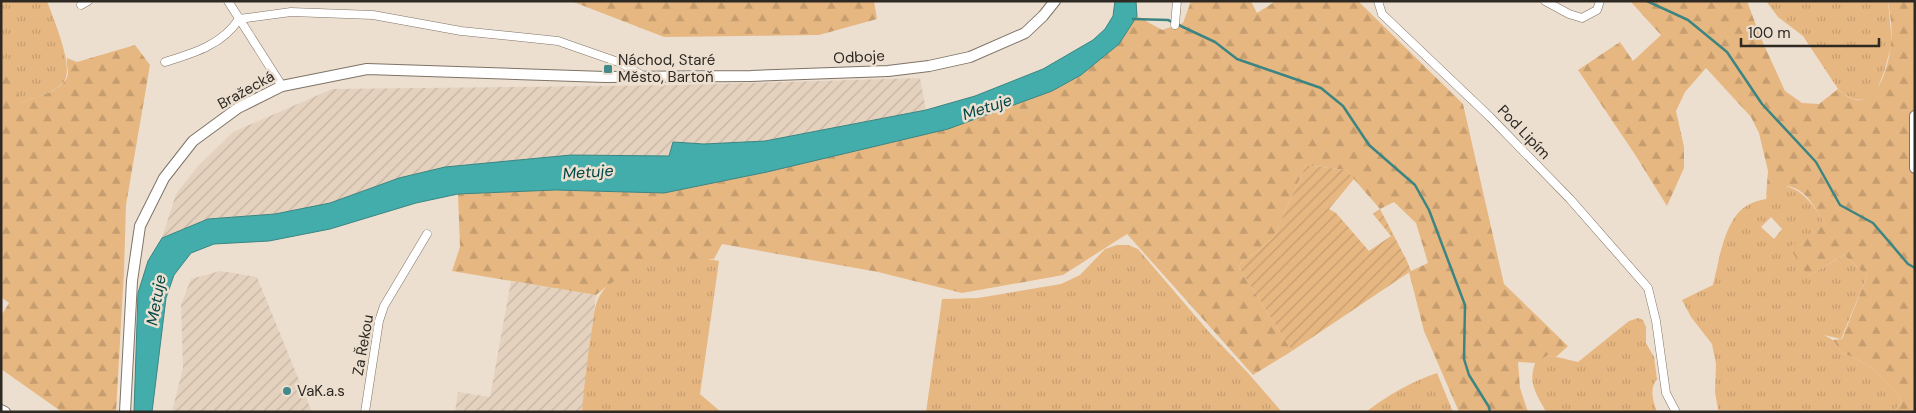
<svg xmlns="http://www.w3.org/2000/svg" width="1916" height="413" font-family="'DM Sans',sans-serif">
<defs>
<pattern id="industrial-furrows" width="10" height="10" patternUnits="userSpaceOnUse" patternTransform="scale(1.25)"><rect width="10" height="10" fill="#e5d2be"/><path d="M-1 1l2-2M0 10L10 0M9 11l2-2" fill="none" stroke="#c5b4a3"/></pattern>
<pattern id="grass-tufts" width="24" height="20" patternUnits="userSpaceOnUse" patternTransform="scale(1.25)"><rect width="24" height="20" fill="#e7b781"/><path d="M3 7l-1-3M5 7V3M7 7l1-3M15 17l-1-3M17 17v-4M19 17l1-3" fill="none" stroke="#c69d6f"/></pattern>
<pattern id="forest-firs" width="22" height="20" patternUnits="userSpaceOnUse" patternTransform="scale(1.25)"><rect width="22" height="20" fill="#e7b781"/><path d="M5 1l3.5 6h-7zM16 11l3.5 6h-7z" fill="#c69d6f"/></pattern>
<pattern id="garden-furrows" width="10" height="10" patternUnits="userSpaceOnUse" patternTransform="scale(1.25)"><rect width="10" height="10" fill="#e7b781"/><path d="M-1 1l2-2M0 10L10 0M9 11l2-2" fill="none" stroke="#c69d6f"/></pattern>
</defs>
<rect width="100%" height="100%" fill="#ecdfd0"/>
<path fill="url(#industrial-furrows)" d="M920,78L926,110L765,141L704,144L673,142L669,156L571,155L445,167L399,178L330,203L275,214L208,219L162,238L176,194L198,166L233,132L332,89L682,85Z
M220,271L257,277L312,412H172L183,368L181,305L191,279Z
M511,281L596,295L583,412H455L458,392L490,397Z"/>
<path fill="url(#grass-tufts)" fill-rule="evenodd" d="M1,1H47C53,18 76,70 63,83C52,94 34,98 20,103L1,59Z
M1766,1H1888L1892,43L1884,72L1876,92L1871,97L1862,100L1853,99L1845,95L1838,89L1803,36L1778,17Z
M1780,185C1804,188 1813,206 1826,224L1808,276L1844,255L1867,276L1841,339L1824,335L1833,340L1842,353C1862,360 1877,370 1890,386C1894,392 1899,395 1902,402L1893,412L1718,410L1715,392L1716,364L1712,344L1691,317L1682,300L1713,285C1719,262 1724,218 1748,205C1753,202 1760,200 1766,199L1769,192ZM1771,217L1782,229L1774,239L1761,227Z
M1117,245H1128L1138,249L1209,332L1248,373L1282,412H926L942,299L978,298L1061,284L1080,275L1105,249Z
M702,258L719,261L700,394L721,412H582C584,386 587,361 591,335C593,326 593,314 596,305C610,263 665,260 702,258Z
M1638,318L1643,320L1646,327V343L1654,357L1657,379C1649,390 1653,400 1657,412H1546C1536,393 1527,383 1536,361L1548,355L1578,362L1629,321Z
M1437,373L1453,412H1366C1388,395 1411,382 1437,373Z"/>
<path fill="url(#forest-firs)" d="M571,1H874L877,19L819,35L664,37Z
M1191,1H1251L1257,13L1276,1H1358L1463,104L1504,284L1568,346L1556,357L1548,355L1535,363L1518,362L1520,388L1528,412H1459L1424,331L1409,272L1428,263L1416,223L1394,202L1380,209L1346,170L1306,165L1273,238L1238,266L1292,351L1253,375L1127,234L1063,275L962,293L878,272L722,244L714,259C664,259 636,261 596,295L452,271L460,247L458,194L547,190L664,193L1081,75L1119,44L1137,16L1162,30L1183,23Z
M1630,1H1747L1760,36L1785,91L1802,103L1819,104L1838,89C1873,123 1888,71 1891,44C1893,31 1890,14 1888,1H1915V412H1893L1902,402C1899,395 1894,392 1890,386C1877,370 1862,360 1842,353L1833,340L1842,339L1867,276L1844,255L1808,276L1789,247L1826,224C1819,215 1813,203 1805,195C1792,183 1774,182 1766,198L1768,171L1759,133L1751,117L1706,68L1685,92L1676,111L1684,147V168L1667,206L1634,153L1578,70L1620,42L1633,61L1661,35Z
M135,45L150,65L126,205L124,271L116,412H62L1,369V316L9,303L1,297V59L21,103C35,97 65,91 68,74C68,68 66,63 67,58L77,62Z"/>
<path fill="url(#garden-furrows)" d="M1306,165L1346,170L1354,179L1329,209L1336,213L1369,251L1391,236L1373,214L1380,209L1407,261L1411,271L1292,351L1238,266L1273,238Z"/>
<path fill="#42adab" stroke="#3c8582" d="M1115,1H1136L1137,16L1119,44L1081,75L1052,91L948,129L767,172L664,193L555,190L458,194L416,203L330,229L269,241L214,244L191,253L174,275L166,298L152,412H134L138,293L148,261L162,238L208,219L275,214L330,203L399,178L445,167L571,155L669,156L673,142L704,144L765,141L926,110L975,96L1043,69L1093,40L1105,29L1113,16Z"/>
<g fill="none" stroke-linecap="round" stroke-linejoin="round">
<path stroke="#3c8582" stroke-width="2.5" d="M1647,1L1688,20L1727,52L1762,104L1816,162L1840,205L1873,223L1908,264L1915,268
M1133,19L1168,20L1215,42L1237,59L1321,88L1343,106L1369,145L1415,185L1429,210L1465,305L1464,359L1469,375L1489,407L1490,412"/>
<defs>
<path id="minor" d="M228,1L282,86
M1378,1L1382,14L1490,117L1570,199L1648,288L1656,321L1666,393L1676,412
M1545,1L1569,14L1582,18L1597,10L1600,1
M81,5L88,1
M1175,25L1177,1
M165,62C194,53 222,45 239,19L291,12L373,15L461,31L558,41L621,63L643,76
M365,412L379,321L384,306L427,234"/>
<path id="tertiary" d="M1915,116V168
M1,410L5,412
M125,412L132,281L140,226L164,178L193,141L238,108L282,86L367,69L605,77L751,76L888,71L929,66L970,57L1025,33L1043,16L1055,1"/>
</defs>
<use href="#minor" stroke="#7f7366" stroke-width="9"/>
<use href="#tertiary" stroke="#7f7366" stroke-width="12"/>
<use href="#minor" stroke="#fff" stroke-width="8"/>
<use href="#tertiary" stroke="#fff" stroke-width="10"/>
</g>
<g fill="#428a89" stroke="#ecdfd0" stroke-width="2">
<rect x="603" y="64" width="10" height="10" rx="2.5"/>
<circle cx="287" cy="391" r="5"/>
</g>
<g text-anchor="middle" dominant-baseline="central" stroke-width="5" stroke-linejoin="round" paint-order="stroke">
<g font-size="15" fill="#2e2923" stroke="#ecdfd0">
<text transform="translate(859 57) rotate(-3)">Odboje</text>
<text transform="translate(246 90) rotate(-29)">Bražecká</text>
<text transform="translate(1524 132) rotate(46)">Pod Lipím</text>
<text transform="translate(363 345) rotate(-80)">Za Řekou</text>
</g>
<g font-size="15" fill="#2e2923" stroke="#ecdfd0" text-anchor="start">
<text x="618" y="60">Náchod, Staré<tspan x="618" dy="17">Město, Bartoň</tspan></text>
<text x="297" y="391">VaK.a.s</text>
</g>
<g font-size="16" font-style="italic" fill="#024645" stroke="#ecdfd0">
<text transform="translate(987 107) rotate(-18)">Metuje</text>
<text transform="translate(588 172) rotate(-4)">Metuje</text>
<text transform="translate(156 300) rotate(-80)">Metuje</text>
</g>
</g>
<rect width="1916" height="413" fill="none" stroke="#2e2923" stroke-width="5"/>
<path d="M1741 38v8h138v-8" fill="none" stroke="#2e2923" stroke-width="2.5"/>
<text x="1748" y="38" font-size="15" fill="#2e2923" stroke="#ecdfd0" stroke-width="4" paint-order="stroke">100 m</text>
</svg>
